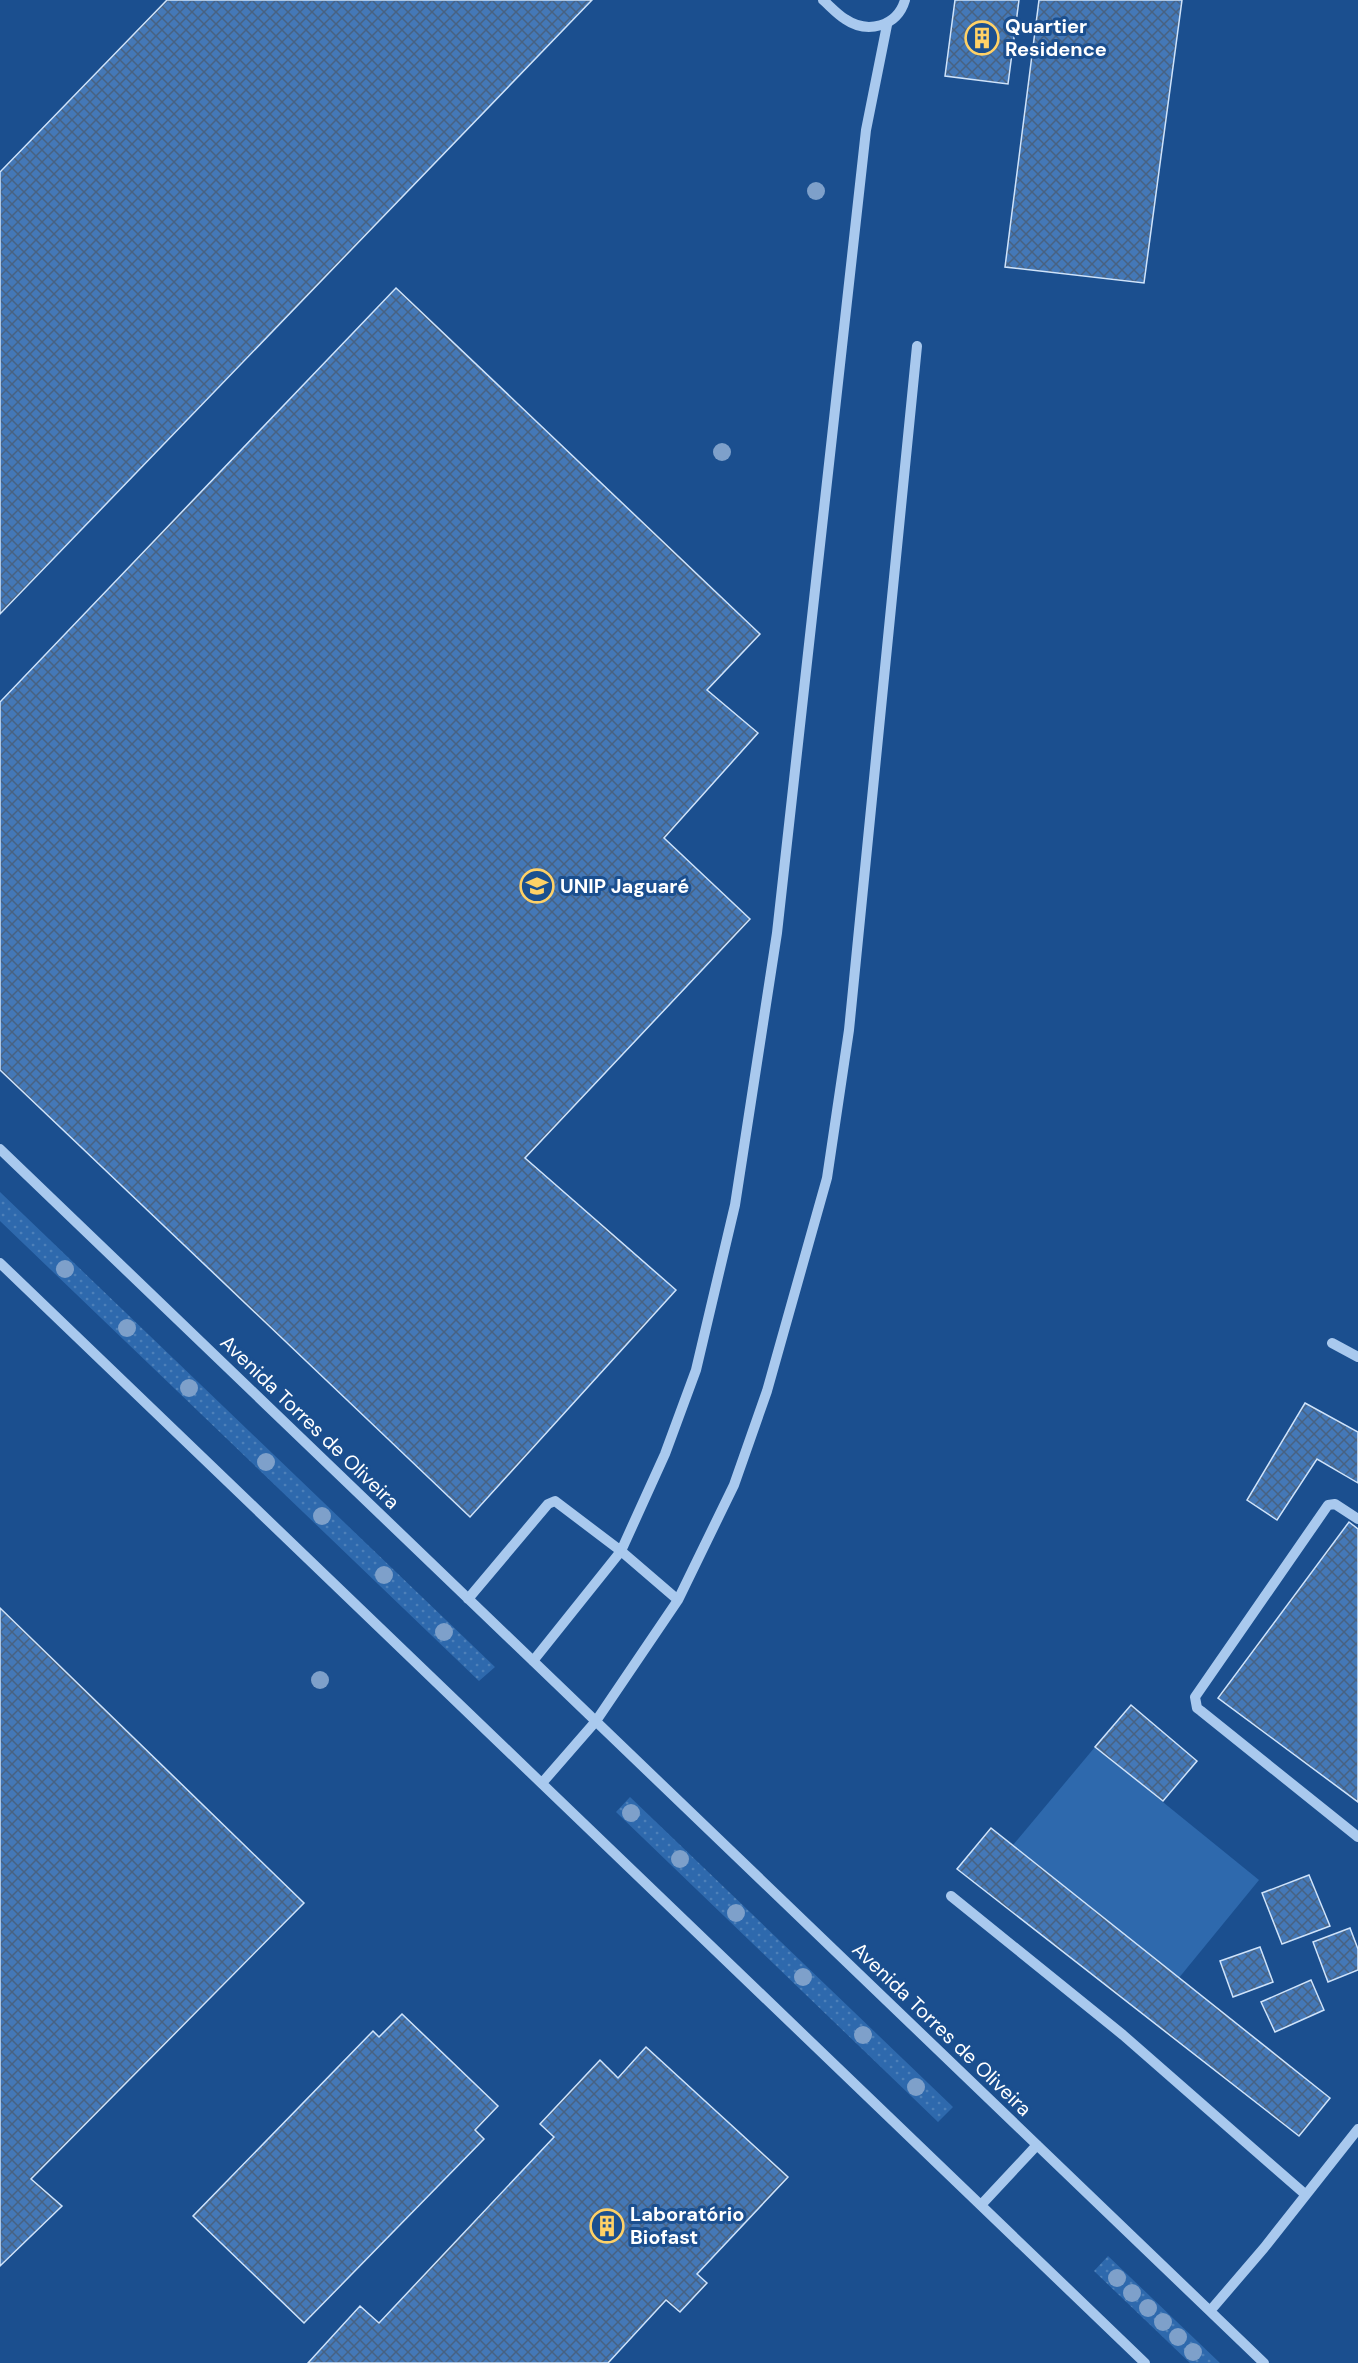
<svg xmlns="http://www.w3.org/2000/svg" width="1358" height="2363" font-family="'DM Sans',sans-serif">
<defs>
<pattern id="grass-dots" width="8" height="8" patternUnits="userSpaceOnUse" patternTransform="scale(1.5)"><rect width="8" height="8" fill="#2e69ad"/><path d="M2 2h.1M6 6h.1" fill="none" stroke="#4d80b9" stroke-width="1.8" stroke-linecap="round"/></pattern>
<pattern id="building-cross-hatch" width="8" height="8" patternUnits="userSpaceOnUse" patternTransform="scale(1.5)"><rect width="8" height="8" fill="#4478b7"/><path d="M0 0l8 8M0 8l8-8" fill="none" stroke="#486282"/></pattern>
</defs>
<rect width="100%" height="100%" fill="#1b4f8f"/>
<path fill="url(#grass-dots)" d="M0,1192L495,1667L479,1681L0,1221Z
M630,1797L953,2107L938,2122L616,1812Z
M1108,2256L1220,2363H1190L1094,2271Z"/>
<path fill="#2e69ad" d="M1095,1747L1259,1880L1178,1979L1013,1845Z"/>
<path fill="url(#building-cross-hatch)" stroke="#cfe3fa" stroke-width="1.5" d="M167,0H592L0,614V172Z
M955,0H1019L1008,84L945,76Z
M1039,0H1182L1144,283L1005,267Z
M396,288L760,634L707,690L758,733L664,838L750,919L525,1158L676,1290L470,1517L0,1070V702Z
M1305,1403L1358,1432V1483L1317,1459L1277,1520L1247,1500Z
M1349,1522L1358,1529V1802L1218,1698Z
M0,1608L304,1903L31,2179L62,2206L0,2266Z
M1131,1705L1197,1761L1163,1801L1095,1747Z
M991,1828L1330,2098L1299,2136L957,1869Z
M1309,1875L1330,1926L1282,1944L1262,1893Z
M1350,1928L1358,1949V1970L1328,1982L1313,1942Z
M1260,1947L1273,1982L1233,1997L1220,1961Z
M1311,1980L1324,2010L1275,2032L1261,2002Z
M402,2014L498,2106L475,2130L484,2139L304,2323L193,2216L373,2031L379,2037Z
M646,2047L788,2177L697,2274L707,2283L680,2312L666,2300L608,2363H308L360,2306L379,2323L554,2137L540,2124L600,2060L618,2078Z"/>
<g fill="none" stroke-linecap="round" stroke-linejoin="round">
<path stroke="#a9c9ee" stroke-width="10" d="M823,0C830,6 837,14 845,19C867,34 897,27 905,0
M0,1149L1264,2363
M0,1263L1145,2363
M1332,1343L1358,1357
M1358,1519L1335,1504L1328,1505L1195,1697L1197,1708L1201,1711L1358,1837
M468,1599L548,1504L555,1501L621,1551L678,1600
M533,1661L621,1551L665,1454L696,1370L735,1205L777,933L866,130L887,25
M542,1783L596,1721L678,1600L734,1485L767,1391L827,1178L849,1030L917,346
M951,1896L1123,2035L1306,2195
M981,2205L1037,2145
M1210,2311L1264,2248L1358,2129"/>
</g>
<g fill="#7ea0ca">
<circle cx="816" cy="191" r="9"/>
<circle cx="722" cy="452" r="9"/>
<circle cx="65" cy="1269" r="9"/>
<circle cx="127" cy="1328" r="9"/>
<circle cx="189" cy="1388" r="9"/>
<circle cx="266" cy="1462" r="9"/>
<circle cx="322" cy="1516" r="9"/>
<circle cx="384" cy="1575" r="9"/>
<circle cx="444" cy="1632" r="9"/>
<circle cx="320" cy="1680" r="9"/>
<circle cx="631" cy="1813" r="9"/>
<circle cx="680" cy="1859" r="9"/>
<circle cx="736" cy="1913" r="9"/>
<circle cx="803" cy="1977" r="9"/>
<circle cx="863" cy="2035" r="9"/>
<circle cx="916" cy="2087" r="9"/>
<circle cx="1117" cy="2278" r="9"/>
<circle cx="1132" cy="2293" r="9"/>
<circle cx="1148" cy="2308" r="9"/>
<circle cx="1163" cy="2322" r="9"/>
<circle cx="1178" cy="2337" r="9"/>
<circle cx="1193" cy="2352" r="9"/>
</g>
<defs>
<symbol id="building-ring" viewBox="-11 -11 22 22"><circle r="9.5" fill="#1b4f8f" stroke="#ffd166" stroke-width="1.5"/><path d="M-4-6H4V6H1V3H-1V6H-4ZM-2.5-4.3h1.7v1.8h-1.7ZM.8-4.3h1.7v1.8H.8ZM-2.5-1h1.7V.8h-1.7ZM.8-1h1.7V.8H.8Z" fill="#ffd166"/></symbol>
<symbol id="university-ring" viewBox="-11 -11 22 22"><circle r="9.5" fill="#1b4f8f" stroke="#ffd166" stroke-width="1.5"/><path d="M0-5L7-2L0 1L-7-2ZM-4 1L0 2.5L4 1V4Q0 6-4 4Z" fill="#ffd166"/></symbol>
</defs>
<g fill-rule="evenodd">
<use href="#building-ring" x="963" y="19" width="38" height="38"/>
<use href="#university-ring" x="518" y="867" width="38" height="38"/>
<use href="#building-ring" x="588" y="2207" width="38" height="38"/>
</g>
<g text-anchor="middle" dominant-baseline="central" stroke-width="6" stroke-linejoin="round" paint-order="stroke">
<g font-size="20" font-weight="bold" fill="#fff" stroke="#1b4f8f" text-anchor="start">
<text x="1005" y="26">Quartier<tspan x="1005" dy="23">Residence</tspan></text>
<text x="560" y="886">UNIP Jaguaré</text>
<text x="630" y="2214">Laboratório<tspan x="630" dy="23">Biofast</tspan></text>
</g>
<g font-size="20" fill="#fff" stroke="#1b4f8f">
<text transform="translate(310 1422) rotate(44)">Avenida Torres de Oliveira</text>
<text transform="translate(942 2029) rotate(44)">Avenida Torres de Oliveira</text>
</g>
</g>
</svg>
